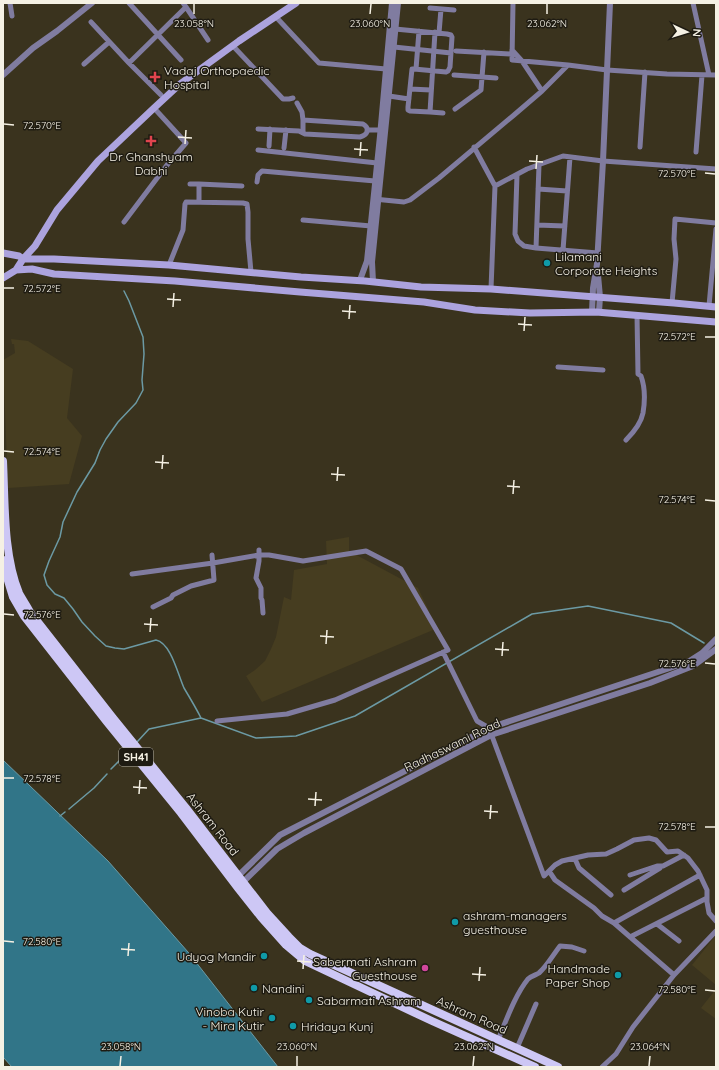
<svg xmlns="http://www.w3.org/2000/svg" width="719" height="1070" font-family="Quicksand,sans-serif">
<rect width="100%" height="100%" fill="#3a331e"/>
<path fill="#463d20" d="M11,339L28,341L73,369L67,418L82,436L69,484L8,488L3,360L15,353L14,344H12Z
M349,537V551L418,588L428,609L433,630L262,702L246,676L255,670L265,661L271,649L276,637L284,597L291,600L294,570L327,564L326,541Z
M716,935V985L692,965Z
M716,989V1019L701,1008Z"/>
<path fill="#317588" stroke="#6c9aa4" d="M3,760L108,861L188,952L278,1067H12L3,1057Z"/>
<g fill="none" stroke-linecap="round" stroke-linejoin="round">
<path stroke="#6c9aa4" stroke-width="1.5" d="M124,291L129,301L143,337L144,354L142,380L143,390L136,403L118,422L106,439L100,450L95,463L77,492L63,522L60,537L49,561L44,575L47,585L55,594L64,598L73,609L82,622L95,636L106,646L115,648L124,649L156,640C171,643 178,675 184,688C190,698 196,708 201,718
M137,742L149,729L201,718L256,738L296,736L355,716L532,614L588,606L671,623L704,643
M111,769L128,752
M69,809L94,788L107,774
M60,816L65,812"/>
<path stroke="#807ca0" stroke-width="5" d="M10,3L12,16
M129,3L181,60
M513,3L512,60L568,65
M693,3L709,75
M186,7L208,40
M430,8L454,10
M276,17L319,63L386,69
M91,22L129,63L161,95
M395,29L447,34L451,35L452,37L450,67L448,71L446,72L414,69H412L408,107V110L410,111L430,112L435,32
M439,33L441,9
M233,46L283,99H289L293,98
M394,47L451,53
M512,50L522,61L542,91
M456,51L512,54
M129,63L186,7L183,3
M84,64L109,42
M416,69L419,31
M454,75L496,78
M410,89L431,90
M389,96L409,99
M297,103L302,112L303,120
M455,109L481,90L484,52
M430,112L443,113
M258,129L299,131L305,134L360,137C367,135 371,129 363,124L303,120V132
M367,130H380
M269,146L270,129
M474,147L495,186L527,169L563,156L603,161L716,169
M640,147L645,72
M284,148L286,130
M258,150L377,163
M696,152L702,75
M517,175L515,234L518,241L524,246L536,248L598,253
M257,182L258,175L262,171L375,181
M190,184H199
M538,189L567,191
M374,199L404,202L410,200L439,178L514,115L542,91L568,65L607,70L667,74L716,75
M199,202V184L242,186
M303,220L371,226
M124,222L167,165L186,143L154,108
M537,225L565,226
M536,248L539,165
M563,250L570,157
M169,265L183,230L185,204L186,202L243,203L247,204L248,212V239L251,272
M491,289L495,186
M672,303L676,259L674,239L675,219L716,223
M709,306L716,229
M558,367L603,370
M626,440C633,433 641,423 643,413C645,401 645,387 641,376L638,374L637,315
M259,550V561L256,578L261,588V598L262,600L263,613
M132,574L213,563L259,555H269L303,561L366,551L401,569L448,650L335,700L287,714L217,721
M153,607L171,598L173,595L191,586L214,580L212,555
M443,652L477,721L489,728L544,876L549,871
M575,859L579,868L611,895
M630,875L657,866H663L684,855
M624,890L660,868
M614,923L700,875
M657,924L679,941
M630,937L707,898
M674,975L614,923L602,916L594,908L555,880L549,871L555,865L562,861L588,855L606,854L617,849L634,840L649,838L656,840L667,852L678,851L688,858L698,871L707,890V902L709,913L716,921
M498,1040C506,1021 515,995 528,979C531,976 536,975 539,973C547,966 553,955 560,946L572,947L584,951
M517,1048L536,1004
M602,1067L616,1054L633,1027L674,975L716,931"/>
<path stroke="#807ca0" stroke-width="6" d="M3,75L33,48L57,31L92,3
M598,275L600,297L599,312
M360,280L367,261L380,136L392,3
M373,282L372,262L398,3
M592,312L593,288L597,264L603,161L610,3
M236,878L280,835L489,728L688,662L702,653L716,639
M240,885L277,849L304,833L491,735L650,683L693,666L716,649"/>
<path stroke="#aca3de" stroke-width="7" d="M3,253L19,256L23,259H54L169,265L301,277L365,281L421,287L491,289L674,303L716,307
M16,270L32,269L54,274L175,281L300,292L424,302L475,310L530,313L596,312L716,322
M3,278L16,270L23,259L35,246L57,210L98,161L154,108L180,84L239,41L296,3"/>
<path stroke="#cdc7f5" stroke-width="8" d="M3,461C5,502 3,554 19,593C22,599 27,606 30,612L113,718L186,808L267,913L289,937L300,948L310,954L558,1067
M3,560L6,574L13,597L24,616L107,722L181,813L238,888L261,917L286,945L305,961L432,1021L535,1067"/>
</g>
<path fill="none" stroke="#f5f1e4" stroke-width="1.5" d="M194,14V4M370,14L371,4M547,14V4M4,124L14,125M178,137L192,138M185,144L186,130M354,149L368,150M360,156L361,142M529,161L543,162M536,169L537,155M705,173L715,174M4,288H14M167,299L181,300M173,307L174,293M342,311L356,312M349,319L350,305M518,324L532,325M524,331L525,317M705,337H715M4,451L14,452M155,462L169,463M162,469L163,455M331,474L345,475M337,481L338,467M507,486L520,487M513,494L514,480M705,500L715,501M4,614L14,615M144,624L158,625M150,632L151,618M320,636L334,637M326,644L327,630M495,649L509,650M502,656L503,642M705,663L715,664M4,778H14M133,787L147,788M139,794L140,780M308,799L322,800M315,806L316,792M484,811L498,812M490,819L491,805M705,827H715M4,941L14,942M121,949L135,950M128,956L129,943M297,961L311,962M303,969L304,955M472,974L486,975M479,981L480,967M705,990L715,991M120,1066L121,1056M297,1066V1056M473,1066L474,1056M649,1066L650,1056"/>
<g fill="#e0444e" stroke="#1e1b12" stroke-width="1.5">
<path d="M153 71h4v4h4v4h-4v4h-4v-4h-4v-4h4z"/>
<path d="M149 135h4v4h4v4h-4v4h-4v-4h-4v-4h4z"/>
</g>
<g fill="#0f9aa8" stroke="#1e1b12" stroke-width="1.5">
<circle cx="547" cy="263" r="4"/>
<circle cx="455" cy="922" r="4"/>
<circle cx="264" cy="956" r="4"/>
<circle cx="618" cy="975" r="4"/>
<circle cx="254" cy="988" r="4"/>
<circle cx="309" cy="1000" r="4"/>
<circle cx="272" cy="1018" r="4"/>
<circle cx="293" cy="1026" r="4"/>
</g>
<circle fill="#d1479c" stroke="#1e1b12" stroke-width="1.5" cx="425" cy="968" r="4"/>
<g text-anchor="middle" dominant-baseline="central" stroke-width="3" stroke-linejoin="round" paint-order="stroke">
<rect fill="#1e1b12" stroke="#b4b1a5" stroke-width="1" x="119" y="748" width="34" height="18" rx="3"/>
<g font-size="11" font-weight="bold" fill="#f5f1e4">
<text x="136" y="757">SH41</text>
</g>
<g font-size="12" fill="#f5f1e4" stroke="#1e1b12" text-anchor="start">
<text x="164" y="70">Vadaj Orthopaedic<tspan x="164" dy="14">Hospital</tspan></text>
<text x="151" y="156" text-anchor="middle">Dr Ghanshyam<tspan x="151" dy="14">Dabhi</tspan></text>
<text x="555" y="256">Lilamani<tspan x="555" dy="14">Corporate Heights</tspan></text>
<text x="463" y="915">ashram-managers<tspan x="463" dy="14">guesthouse</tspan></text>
<text x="256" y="956" text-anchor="end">Udyog Mandir</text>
<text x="417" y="961" text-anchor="end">Sabermati Ashram<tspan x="417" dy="14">Guesthouse</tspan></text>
<text x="610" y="968" text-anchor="end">Handmade<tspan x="610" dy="14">Paper Shop</tspan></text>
<text x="262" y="988">Nandini</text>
<text x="317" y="1000">Sabarmati Ashram</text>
<text x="264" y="1011" text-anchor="end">Vinoba Kutir<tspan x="264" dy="14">- Mira Kutir</tspan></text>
<text x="301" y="1026">Hridaya Kunj</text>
</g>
<g font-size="12" fill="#f5f1e4" stroke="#1e1b12">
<text transform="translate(452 745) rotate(-26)">Radhaswami Road</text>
<text transform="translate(213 824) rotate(52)">Ashram Road</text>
<text transform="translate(472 1015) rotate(24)">Ashram Road</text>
</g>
</g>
<g font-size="10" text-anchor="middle" fill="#f5f1e4" stroke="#1e1b12" stroke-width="3" stroke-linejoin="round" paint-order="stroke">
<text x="194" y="27">23.058°N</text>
<text x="370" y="27">23.060°N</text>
<text x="547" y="27">23.062°N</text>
<text x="42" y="129">72.570°E</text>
<text x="677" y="177">72.570°E</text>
<text x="42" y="292">72.572°E</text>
<text x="677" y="340">72.572°E</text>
<text x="42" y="455">72.574°E</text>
<text x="677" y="503">72.574°E</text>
<text x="42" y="618">72.576°E</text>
<text x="677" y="667">72.576°E</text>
<text x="42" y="782">72.578°E</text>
<text x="677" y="830">72.578°E</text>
<text x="42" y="945">72.580°E</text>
<text x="677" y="993">72.580°E</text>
<text x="121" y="1050">23.058°N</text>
<text x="297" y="1050">23.060°N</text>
<text x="474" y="1050">23.062°N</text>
<text x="650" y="1050">23.064°N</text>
</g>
<rect width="719" height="1070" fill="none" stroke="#f5f1e4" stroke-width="8"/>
<g transform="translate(687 32) rotate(94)" stroke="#1e1b12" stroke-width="3" paint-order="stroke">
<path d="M0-3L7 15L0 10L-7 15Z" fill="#f5f1e4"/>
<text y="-6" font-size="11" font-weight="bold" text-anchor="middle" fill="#f5f1e4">N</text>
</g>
</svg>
